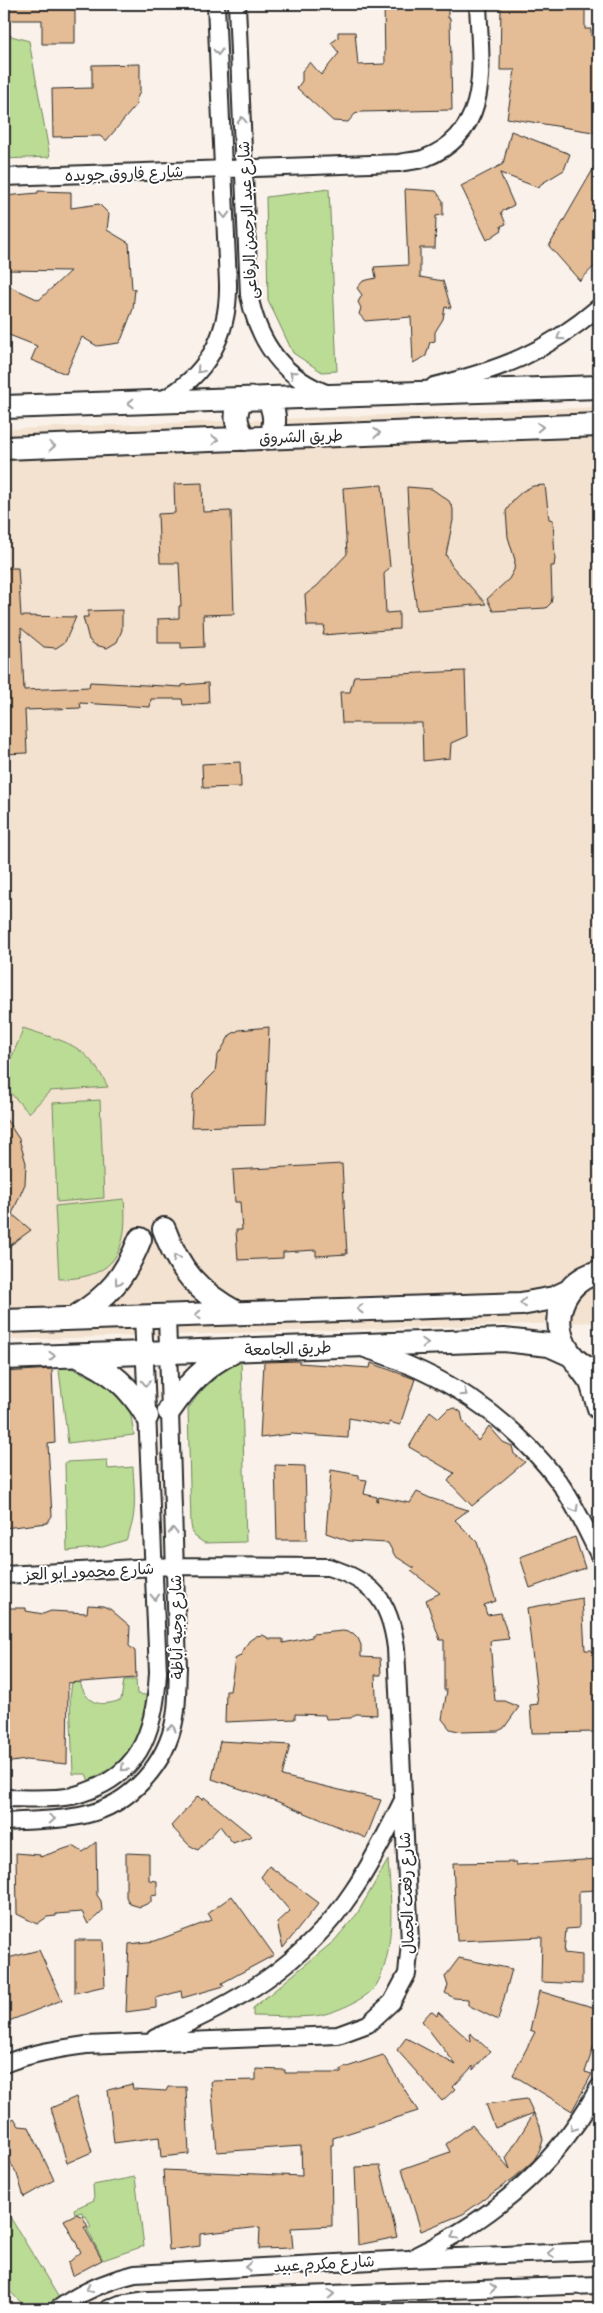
<svg xmlns="http://www.w3.org/2000/svg" width="603" height="2313" font-family="Delius,'Playpen Sans Arabic',sans-serif">
<rect width="100%" height="100%" fill="#faf2ea"/>
<filter id="ink" filterUnits="userSpaceOnUse"><feTurbulence type="fractalNoise" baseFrequency=".02" numOctaves="2"/><feDisplacementMap in="SourceGraphic" scale="10" xChannelSelector="R" yChannelSelector="G"/><feConvolveMatrix kernelMatrix="1 2 1 2 8 2 1 2 1" color-interpolation-filters="sRGB"/></filter>
<g filter="url(#ink)">
<path fill="#f3e2d0" d="M599,407V1322L4,1340V429Z"/>
<path fill="#bbdc95" stroke="#738460" d="M4,34L29,41L50,157L4,159Z
M329,189L337,371L322,372L293,353L268,300L266,197Z
M23,1028C67,1043 85,1042 108,1087L50,1091L29,1113L4,1086C4,1066 18,1047 23,1028Z
M100,1100L104,1198L57,1202L53,1103Z
M124,1199C129,1251 114,1279 59,1279L55,1206Z
M241,1361L246,1542L204,1543L193,1535L191,1525L188,1409L200,1392L223,1371Z
M58,1362L113,1387L130,1409L134,1435L68,1443Z
M107,1460L108,1469L133,1467C134,1492 138,1517 126,1540L103,1547L67,1551L65,1462Z
M73,1676H78C85,1701 94,1709 121,1700L124,1680H136L137,1694L153,1696L149,1720L127,1760L105,1775L89,1781L86,1774H73L70,1697Z
M388,1860C391,1898 396,1949 377,1984C369,1999 330,2015 314,2016C294,2018 273,2016 253,2016V2008L334,1941L357,1914Z
M135,2177L144,2246L103,2260L87,2229L91,2227L86,2216L83,2217L82,2212L75,2214L74,2209L94,2200L93,2185Z
M4,2207L59,2298L44,2309H28L4,2286Z"/>
<path fill="#e4bc95" stroke="#2b2b2b" d="M4,4H75V44H42V20H4Z
M384,4H448V18H450L452,110L361,112L355,114L348,122L333,121L297,88L302,81V71L310,62L321,75L339,53L331,43L338,38V32H355L358,65L385,64Z
M501,4H585V29H591V36L599,35V133L507,118L515,70H500Z
M140,64V92L136,100L137,104L106,141L100,136L53,137L52,89L92,88V65Z
M511,131L570,154L564,170L541,184L539,188L500,173L514,205L501,212L506,224L501,226L502,230L487,240L461,186L503,164Z
M599,159V261L580,281L549,246Z
M405,189L436,191L443,201V215L436,216L435,248H420V277L443,281L451,308L445,307L443,319L435,332V341L430,342L426,356L413,363L411,317L365,321L359,314L361,308L358,302L362,295L357,288L363,281L376,278L374,267L408,265Z
M38,191L71,192V208L99,204L109,214L107,230L129,243L132,289H135L133,309L122,338L119,343L97,346L82,337L66,374L31,360L37,346L4,333V299L9,286L39,300L70,271L4,270V196L38,193Z
M202,483L203,512L231,511L234,614L203,615L204,647L181,648V643H158V619L179,618V606H181L179,563H160L158,514L175,513L174,484Z
M382,485L390,567L384,574L386,613L399,612V629L323,635L325,626H307L305,595L317,586L347,554L343,488Z
M545,485L549,519L553,520L555,559L554,566H551L552,598L551,603L546,608L493,611L487,599L509,579L514,570L515,560L508,537L506,511L514,499L523,491L533,486Z
M407,487L432,489L449,501L453,509V520L446,555L452,566L486,604L417,610L411,568Z
M4,568H18L21,616L76,617L65,642L56,648L44,647L21,628L24,690L89,687L90,682L182,687V685L208,683L209,703L183,705L182,699H151L150,707L80,703L81,708L25,710L27,753L4,754Z
M122,610V630L117,642L107,648L95,645L89,640L83,617H88V611Z
M465,671L467,736L451,743L450,758L423,761L422,723H342L340,692H350L354,676Z
M240,762L241,787L203,788L202,764Z
M269,1027L265,1125L191,1127L193,1094L215,1072L217,1057L230,1035L239,1030Z
M4,1116L19,1139L26,1163L25,1184L12,1214L31,1230L4,1250Z
M342,1164L347,1254L316,1256V1250L283,1252V1258L238,1260L236,1230H242L240,1202H235L233,1170Z
M299,1361V1363L370,1368L371,1363L415,1379L400,1425L389,1422V1426L349,1418L348,1438L292,1434L260,1438L264,1362Z
M52,1369L55,1443L48,1444L52,1516L47,1523L4,1528V1372Z
M455,1408L461,1412L463,1421L478,1441L489,1426L503,1442L512,1446L514,1454L525,1462L472,1506L448,1481L454,1473L409,1447L430,1411L439,1418L448,1409Z
M275,1465L305,1466L307,1540H277Z
M331,1470L359,1475V1479L367,1480L364,1494L377,1497V1502L379,1497L410,1503L417,1492L430,1498L468,1510L455,1520L477,1542L496,1601L484,1605L487,1615L501,1613L509,1639L490,1641L495,1701H505L519,1707L504,1728L498,1731L462,1732L450,1729L442,1719L447,1690H444V1640H440L426,1600L440,1593L411,1571L414,1568L395,1556L388,1543L349,1541L326,1533Z
M575,1537L585,1568L530,1588L520,1557Z
M582,1598L585,1650H597L599,1698L598,1732L532,1733L530,1705L538,1704L527,1608Z
M88,1605L103,1606L110,1609L130,1626L129,1646L135,1651L136,1678L68,1683L67,1764L26,1760L4,1763V1608H26V1611L43,1614L51,1611L87,1613Z
M343,1631L353,1633L358,1638L361,1645V1657L380,1658L381,1675H375L377,1715L356,1714L351,1718L326,1719L325,1715L295,1714V1719L225,1722L226,1691H230L235,1659L240,1656L249,1641L256,1636L263,1635L270,1639H283V1643L312,1637V1634Z
M220,1741L290,1745L282,1776L381,1800L366,1838L276,1801L212,1779Z
M198,1796L202,1800L204,1797L252,1836L233,1843L220,1826L198,1850L189,1845L171,1826Z
M96,1842L97,1895L101,1901L102,1911L97,1916L88,1924L82,1912L56,1914V1916L47,1917L37,1924L17,1914L16,1853L40,1855V1857L73,1846L83,1852Z
M126,1853L149,1854V1880L157,1881V1895L151,1896V1902L140,1907L130,1904L126,1897Z
M597,1859V1890L579,1891V1928L566,1929L564,1953L582,1955V1984L541,1982L542,1937L457,1941L453,1863L516,1862V1865Z
M269,1866L319,1903L283,1948L277,1923L290,1911L261,1877Z
M232,1896L274,1955L222,1983L224,1986L182,1998L181,1991L156,1998V2008L126,2012L129,1944L155,1941L212,1920L208,1913Z
M75,1940H103L105,1986L75,1993Z
M39,1950L62,2000L4,2023V1959Z
M459,1958L512,1969L498,2020L468,2005V1999L454,1998L445,1993L448,1986L445,1977L447,1974Z
M539,1991L599,2009V2031L585,2072L592,2074L572,2111L513,2075L535,2032L530,2030Z
M431,2011L437,2016L438,2012L471,2042L470,2033L490,2051L473,2070V2066L453,2087L455,2089L442,2101L397,2050L406,2038L456,2065L422,2021Z
M383,2055L418,2111L333,2138V2145H331L332,2226L291,2228L293,2248L259,2249L260,2227L200,2234V2246L169,2250L163,2170L302,2176L301,2146L217,2152L211,2081L256,2080V2069L285,2070V2073H341V2069Z
M132,2084L133,2089L166,2091L168,2087H186L189,2154L161,2157L159,2137L114,2143L108,2090Z
M76,2097L92,2152L67,2163L51,2108Z
M527,2099L540,2126L543,2140L540,2150L534,2160L514,2178L463,2214L421,2231L402,2169L450,2152L446,2144L472,2125L510,2169L506,2158L534,2113L495,2128L486,2104Z
M14,2118L19,2126L29,2127L54,2180L24,2197L17,2174L4,2151V2125Z
M380,2166L397,2237L358,2245L355,2167Z
M76,2214L83,2217L88,2227H84L102,2260L72,2276L68,2263L81,2252L64,2220Z"/>
<g fill="none" stroke-linecap="round" stroke-linejoin="round">
<defs>
<path id="street" d="M237,4L249,295C258,341 283,378 329,394
M4,177L399,163C407,161 418,161 425,158C494,131 480,62 478,4
M434,386C502,369 545,353 599,307
M162,400C207,375 229,335 228,284L216,4
M365,1349C444,1374 509,1415 559,1482C575,1504 587,1531 599,1555
M4,1575L174,1566L328,1567C373,1581 390,1600 396,1648L410,1942L407,1974L392,2002L368,2024L338,2035L86,2045C58,2049 31,2053 4,2064
M4,1798C24,1798 53,1800 72,1796C139,1779 155,1734 158,1672L143,1316
M4,1822C30,1820 58,1821 84,1815C130,1805 167,1764 175,1717C178,1701 177,1684 178,1668L167,1316
M155,2038C235,2004 303,1966 353,1891C372,1863 387,1832 402,1802
M417,2255C494,2218 558,2163 599,2087
M58,2309C82,2291 106,2281 135,2274L409,2259L599,2251
M108,2309L120,2304L147,2300L599,2285"/>
<path id="secondary" d="M268,398C275,412 276,422 271,437
M241,399C234,415 235,424 245,439
M4,407L599,387
M4,448L599,425
M164,1229C179,1270 198,1292 237,1313
M599,1272C545,1285 547,1358 599,1373
M74,1318C109,1296 125,1277 140,1239
M4,1321L521,1304L554,1298L569,1291
M80,1357C111,1370 130,1388 147,1416
M4,1358L504,1340L549,1345L569,1354
M577,1363L591,1382L599,1408
M169,1411C187,1385 205,1365 233,1352"/>
</defs>
<use href="#street" stroke="#2b2b2b" stroke-width="20"/>
<use href="#secondary" stroke="#2b2b2b" stroke-width="26"/>
<use href="#street" stroke="#fff" stroke-width="16"/>
<use href="#secondary" stroke="#fff" stroke-width="22"/>
</g>
<defs><path id="oneway-chevron" d="M-2-3.5L2.5 0L-2 3.5" fill="none" stroke-width="1.6" stroke-linecap="round" stroke-linejoin="round" transform="scale(1.25)"/></defs>
<g stroke="#a0a0a0">
<use href="#oneway-chevron" transform="translate(218 52) rotate(88)"/>
<use href="#oneway-chevron" transform="translate(242 120) rotate(-92)"/>
<use href="#oneway-chevron" transform="translate(225 215) rotate(88)"/>
<use href="#oneway-chevron" transform="translate(560 337) rotate(146)"/>
<use href="#oneway-chevron" transform="translate(200 370) rotate(131)"/>
<use href="#oneway-chevron" transform="translate(293 374) rotate(-141)"/>
<use href="#oneway-chevron" transform="translate(131 403) rotate(178)"/>
<use href="#oneway-chevron" transform="translate(540 427) rotate(-2)"/>
<use href="#oneway-chevron" transform="translate(377 433) rotate(-2)"/>
<use href="#oneway-chevron" transform="translate(215 440) rotate(-2)"/>
<use href="#oneway-chevron" transform="translate(52 446) rotate(-3)"/>
<use href="#oneway-chevron" transform="translate(176 1258) rotate(-120)"/>
<use href="#oneway-chevron" transform="translate(118 1282) rotate(126)"/>
<use href="#oneway-chevron" transform="translate(523 1303) rotate(175)"/>
<use href="#oneway-chevron" transform="translate(360 1309) rotate(179)"/>
<use href="#oneway-chevron" transform="translate(198 1315) rotate(178)"/>
<use href="#oneway-chevron" transform="translate(425 1343) rotate(-2)"/>
<use href="#oneway-chevron" transform="translate(52 1356) rotate(-2)"/>
<use href="#oneway-chevron" transform="translate(146 1383) rotate(88)"/>
<use href="#oneway-chevron" transform="translate(464 1393) rotate(34)"/>
<use href="#oneway-chevron" transform="translate(575 1509) rotate(61)"/>
<use href="#oneway-chevron" transform="translate(173 1531) rotate(-92)"/>
<use href="#oneway-chevron" transform="translate(155 1597) rotate(88)"/>
<use href="#oneway-chevron" transform="translate(172 1728) rotate(-76)"/>
<use href="#oneway-chevron" transform="translate(124 1768) rotate(137)"/>
<use href="#oneway-chevron" transform="translate(52 1819) rotate(-3)"/>
<use href="#oneway-chevron" transform="translate(573 2128) rotate(125)"/>
<use href="#oneway-chevron" transform="translate(454 2236) rotate(149)"/>
<use href="#oneway-chevron" transform="translate(551 2253) rotate(178)"/>
<use href="#oneway-chevron" transform="translate(248 2267) rotate(177)"/>
<use href="#oneway-chevron" transform="translate(493 2288) rotate(-2)"/>
<use href="#oneway-chevron" transform="translate(89 2289) rotate(155)"/>
<use href="#oneway-chevron" transform="translate(331 2294) rotate(-2)"/>
</g>
</g>
<g text-anchor="middle" dominant-baseline="central" stroke-width="4" stroke-linejoin="round" paint-order="stroke">
<g font-size="16" fill="#2b2b2b" stroke="#fff">
<text transform="translate(124 173) rotate(-2)">شارع فاروق جويده</text>
<text transform="translate(247 220) rotate(-93)">شارع عبد الرحمن الرفاعى</text>
<text transform="translate(301 436) rotate(-2)">طريق الشروق</text>
<text transform="translate(288 1348) rotate(-2)">طريق الجامعة</text>
<text transform="translate(89 1571) rotate(-3)">شارع محمود ابو العز</text>
<text transform="translate(176 1627) rotate(-91)">شارع وجيه أباظة</text>
<text transform="translate(406 1893) rotate(-92)">شارع رفعت الجمال</text>
<text transform="translate(324 2263) rotate(-3)">شارع مكرم عبيد</text>
</g>
</g>
<rect width="603" height="2313" fill="none" stroke="#fff" stroke-width="20"/>
<rect x="10" y="10" width="583" height="2293" fill="none" stroke="#2b2b2b" stroke-width="2" filter="url(#ink)"/>
</svg>
